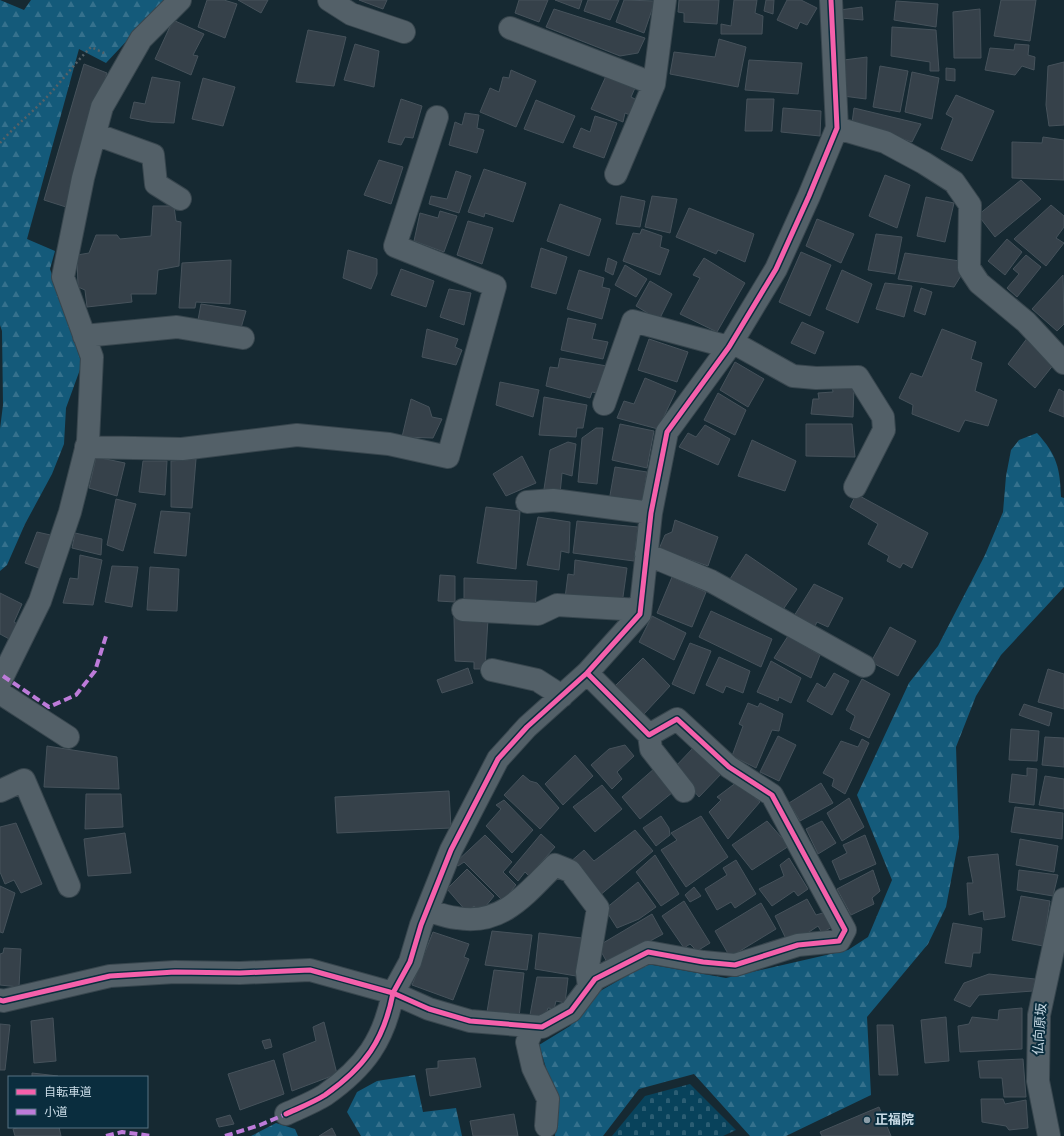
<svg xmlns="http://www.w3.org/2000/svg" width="1064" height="1136" font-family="'Nunito Sans','Noto Sans JP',sans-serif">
<defs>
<pattern id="forest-firs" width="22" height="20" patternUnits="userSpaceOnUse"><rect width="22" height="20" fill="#145a7a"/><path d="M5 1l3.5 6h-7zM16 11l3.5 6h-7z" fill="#35718d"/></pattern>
<pattern id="cemetery-stones" width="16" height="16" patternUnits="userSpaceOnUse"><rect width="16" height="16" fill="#08425b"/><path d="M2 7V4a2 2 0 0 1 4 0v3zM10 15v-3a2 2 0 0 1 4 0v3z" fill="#2b5d73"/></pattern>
</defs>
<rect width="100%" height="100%" fill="#162932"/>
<path fill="url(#forest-firs)" d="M0,0L24,10L31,0H165L106,63L79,49L27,239L55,251L50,269L82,364L66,408L64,444L52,474L25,524L7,565L0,571V429L3,405L2,331L0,325Z
M1037,433C1057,455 1060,468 1061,497L1064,498V587L1001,655L976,696L956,747L959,838L946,907L928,944L867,1017L871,1095L786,1136H750L694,1074L639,1089L603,1136H555L557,1104L539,1045L570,1026L595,994L647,964L726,978L848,950L868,937L892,880L857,795L909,683L938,646L985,555L1003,512L1006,476L1011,450L1019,440Z
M415,1075L423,1112L456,1108L462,1136H361L347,1112L357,1092L377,1081Z
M276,1123L295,1129L298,1136H251Z"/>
<path fill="url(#cemetery-stones)" d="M690,1084L736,1130L723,1136H612L645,1096Z"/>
<path fill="#36414a" stroke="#46525b" d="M207,0H224L237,4L225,38L198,27Z
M238,0H268L261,13Z
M359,0H387L383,9Z
M519,0H548L539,22L515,13Z
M555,0H582L579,9Z
M588,0H619L610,20L584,11Z
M624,0L655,1L644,33L616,22Z
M679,0H719L717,24L684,22V13L678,12Z
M734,0H757L755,13L763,16L762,34H721V24L731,26Z
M766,0H774L773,14L764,11Z
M787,0H801L817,8L807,25L800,22L797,29L777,20Z
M1001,0H1036L1030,41L994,36Z
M896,1L938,4L936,27L894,20Z
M862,7L863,20L841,18L840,10Z
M554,9L645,38L638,53L620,56L546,27Z
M980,9L981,58H954L953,12Z
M173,20L204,34L193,55L198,56L191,75L155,59Z
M892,27L936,30L939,71H930V62L891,56Z
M308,30L346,37L334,86L296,82Z
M719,39L746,47L738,87L670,74L674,52L715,57Z
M355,44L379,51L374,87L344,80Z
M1015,44L1029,45L1028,55L1035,57L1034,70L1022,66L1015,75L985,70L990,48L1014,50Z
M867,57L866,99L843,96L844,60Z
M749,60L802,63L798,94L745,90Z
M1064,62V125L1049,126L1046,105L1048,66Z
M84,64L107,73L66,207L44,200Z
M880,66L908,71L900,112L873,107Z
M946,68L955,69V81L946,80Z
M511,70L536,81L516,127L480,112L490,88L499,92L503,77L509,78Z
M912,72L939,78L932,119L905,112Z
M606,76L635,88L631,97L637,100L630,115L625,113L623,122L591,109Z
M152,77L180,82L174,123L151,122L130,118L134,102L145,104Z
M203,78L235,87L223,126L192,119Z
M956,95L994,111L972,161L941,149L953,118L946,114Z
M401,99L422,106L413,138L405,137L401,145L388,142Z
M747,99H774L772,131H745Z
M536,100L575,116L563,143L524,129Z
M783,108L821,111L820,136L781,132Z
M854,108L921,124L912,142L852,123Z
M465,113L479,115L477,128L484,130L477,153L449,145L455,122L462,125Z
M595,116L617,123L604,158L573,147L581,128L590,132Z
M1043,137L1064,140V180L1012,178V142L1042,143Z
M379,160L403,167L391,204L364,195Z
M484,169L526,183L513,222L485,213L484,217L468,212Z
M456,171L471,176L459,213L429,204L431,196L447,199Z
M885,175L910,185L897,228L869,216Z
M1021,180L1041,199L995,237L978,215Z
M621,196L645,201L640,227L616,224Z
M652,196L677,199L670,233L645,227Z
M926,197L954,203L945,242L917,236Z
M560,204L601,219L589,256L547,241Z
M1051,205L1064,216V227L1056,238L1064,243L1046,266L1014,239Z
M153,206H174L176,221L181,222L179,266L158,270L156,294H131L132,302L87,307L85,290L78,287L77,255L89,253L96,235H117L120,239L151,236Z
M689,208L754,234L745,262L718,250L716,254L676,237Z
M440,211L457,216L444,252L414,241L420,213L438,218Z
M817,219L854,234L841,263L806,246Z
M468,221L493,228L482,264L457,255Z
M642,229L662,236L660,247L669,250L660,275L623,261L633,233L640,234Z
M876,234L902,237L895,274L868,270Z
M1007,239L1022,252L1005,275L988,261Z
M541,248L567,257L556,294L531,287Z
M348,250L377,259V274L371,289L343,278Z
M801,252L831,265L810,316L779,302Z
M905,253L960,261L962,274L954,287L898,279Z
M1026,255L1041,267L1017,297L1007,288L1019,274L1013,269Z
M608,258L617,262L613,275L605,271Z
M704,258L745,283L717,332L680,314L700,278L693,275Z
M231,260L230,304L196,302L195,308H179L182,263Z
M625,265L647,279L636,297L615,285Z
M401,269L434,281L426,307L391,295Z
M579,270L604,278L602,287L610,289L602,319L567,309Z
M842,270L872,284L858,323L826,309Z
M1063,275L1064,324L1057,331L1032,309Z
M650,281L672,294L659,320L636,306Z
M885,283L912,286L904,317L876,309Z
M921,288L932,292L925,315L914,311Z
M449,289L471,293L464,325L440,317Z
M201,304L246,311L241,328L198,320Z
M568,318L596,324L592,339L608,342L603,359L561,350Z
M802,322L824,332L815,354L791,343Z
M427,329L458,339L455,347L462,350L456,365L422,357Z
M942,329L976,342L971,359L982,363L975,391L997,400L988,426L965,420L959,432L912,414L913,405L899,398L911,373L922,377Z
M1028,337L1054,364L1035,388L1008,364Z
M649,339L688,352L677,382L638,370Z
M560,358L607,366L602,394L592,392L590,398L546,386L550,367L558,368Z
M735,362L764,379L748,407L720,390Z
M645,378L676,391L658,429L617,418L624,401L634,404Z
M500,382L539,390L533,417L496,405Z
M832,386L854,387L853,417L811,414L813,399H819L818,393L833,392Z
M1059,389L1064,392V417L1049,411Z
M718,393L746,410L735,435L704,420Z
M544,397L587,405L583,428H577L576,437L539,435Z
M411,399L429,407L432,417L442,419L433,438L402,437Z
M620,424L654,431L647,468L612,460Z
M806,424H852L855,457L806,456Z
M705,425L730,439L718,465L679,447L688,433L696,437Z
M596,428H603L597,484L578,482L582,438Z
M752,440L796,461L785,491L738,476Z
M568,442L576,444L572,476L562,473L560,494L544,489L550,450Z
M522,456L536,483L506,496L493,474Z
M96,457L125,463L117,496L89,488Z
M196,459L192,508L171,507V461Z
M143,461H167L165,495L139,492Z
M615,467L647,472L642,505L609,501Z
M856,494L928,533L912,568L903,563L900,568L887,561L889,556L868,544L878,524L850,507Z
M116,499L136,504L123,551L107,545Z
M486,507L520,511L516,569L477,563Z
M161,511L190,513L186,556L154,553Z
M538,517L570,522L569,553L561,551L559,570L527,565Z
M675,520L718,537L708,566L659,549L665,535L672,532Z
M577,521L638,527L634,561L573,553Z
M37,532L55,536L44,570L25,563Z
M75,533L102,539L101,555L72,548Z
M746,554L797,589L780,614L730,579Z
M80,555L102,560L93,605L63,603L70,578L78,579Z
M575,560L627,568L622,604L565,598L568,574L574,575Z
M112,566L138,567L132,607L105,602Z
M150,567L179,569L177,611L147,610Z
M440,575L455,576V602L438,601Z
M672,577L706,592L692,627L657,613Z
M464,578L537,581L535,610L464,605Z
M814,584L843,598L828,627L817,622L814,628L794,616Z
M0,593L22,604L14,622L19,625L11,640L0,634Z
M711,611L772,639L761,667L699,637Z
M652,616L686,633L674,660L639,642Z
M454,617L488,619L485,669H474V662L455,661Z
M890,627L916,641L898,676L871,662Z
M788,636L820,655L811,678L774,658Z
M690,643L711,651L694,694L672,684Z
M719,657L750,671L743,693L726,686L723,693L706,685Z
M643,658L670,686L644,714L615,686Z
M771,661L801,678L791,703L779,697L778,701L757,692Z
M468,668L473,683L442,693L437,680Z
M1048,669L1064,674V709L1038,702Z
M834,673L849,681L832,715L807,701L817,683L825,688Z
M862,679L890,694L869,738L850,729L855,716L846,710Z
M748,703L758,707L760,703L783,714L779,731L772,730L756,768L732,756L743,726L739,724Z
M1024,704L1052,713L1049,726L1019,715Z
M1011,729L1039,731L1037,761L1009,760Z
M778,736L796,745L779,781L760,772Z
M1045,737L1064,738V767L1042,765Z
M862,739L869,743L845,794L832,786L834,779L823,773L841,741L858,747Z
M625,745L634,756L617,772L622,779L612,789L591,765L609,749Z
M47,746L117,757L119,789L44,787Z
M694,747L723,772L699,797L674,768Z
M575,755L593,776L563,805L545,784Z
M655,768L673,792L640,819L622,797Z
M1027,768L1037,769L1034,805L1009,802L1012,774L1027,776Z
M523,775L530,781L537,783L559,808L540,829L504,795Z
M1045,776L1064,779V809L1039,805Z
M737,782L760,802L728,839L709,812L721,800L717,797Z
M821,783L833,803L800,821L789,803Z
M602,785L622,809L595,832L573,807Z
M449,791L451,828L337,833L335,797Z
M86,794H121L123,827L85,829Z
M849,798L864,827L842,841L827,813Z
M504,800L533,830L512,853L486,826L501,809L496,805Z
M1015,807L1063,813L1062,839L1011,832Z
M661,816L669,828L670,835L656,846L643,828Z
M701,816L728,857L686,887L661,850L677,840L671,833Z
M767,821L789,846L752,870L732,845Z
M822,821L836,843L818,854L806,829Z
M16,823L42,884L21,893L14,880L5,884L0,872V827Z
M635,830L653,851L599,896L569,863L584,850L594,861Z
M125,833L131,873L88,876L84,839Z
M541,834L555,847L529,876L525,872L518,881L509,872Z
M485,835L512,862L503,872L516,885L508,895L505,903L464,862L458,866L455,863Z
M865,835L876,864L840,880L832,861L847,853L843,845Z
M1020,839L1058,846L1054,872L1016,865Z
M998,854L1005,917L984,920L983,911L969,915L967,883H973L968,857Z
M655,855L679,894L661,906L636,872Z
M789,858L808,889L798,896L794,891L772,906L759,889L784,876L780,865Z
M736,860L756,894L735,908L731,902L717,910L705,889L727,875L723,868Z
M467,869L494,896L481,912L474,906L467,912L447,889Z
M873,870L880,891L872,898L874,904L851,915L837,889Z
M1019,870L1058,875L1053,896L1017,890Z
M638,882L656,907L639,919L617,928L605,909Z
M0,886L15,893L3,933L0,932Z
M694,887L701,896L690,902L685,895Z
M1021,896L1050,901L1043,946L1012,940Z
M807,899L816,915L826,912L832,927L822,933L818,926L800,938L795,934L787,941L775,916Z
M684,901L710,943L697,951L690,944L684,948L662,916Z
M761,903L776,929L730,957L715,931Z
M652,914L663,934L608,964L598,946Z
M953,923L982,928L980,953H973L971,967L945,963Z
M492,931L532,935L527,970L485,965Z
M433,932L469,944L464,957L469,959L453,1000L412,985Z
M539,933L582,938L576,976L535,969Z
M4,948L21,949L19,987L0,985V954L3,953Z
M494,970L524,973L519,1017L487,1012Z
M989,974L1035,979L1033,991L979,995L970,1007L954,1000L964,983Z
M537,977L568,978L565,1003L556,1001L554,1009L548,1008L545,1017L530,1015Z
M1022,1008V1049L960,1052L958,1026L969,1024L972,1017L998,1020L999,1010Z
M946,1017L949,1061L925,1063L921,1020Z
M53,1018L56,1061L34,1063L31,1021Z
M324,1022L337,1074L292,1091L283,1054L316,1041L313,1027Z
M0,1024L10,1025L5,1070H0Z
M877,1025H893L898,1075H879Z
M270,1039L272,1047L265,1049L262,1041Z
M475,1058L481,1087L430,1096L426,1069L438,1068V1061Z
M1023,1059L1026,1097H1004L1002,1078H980L978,1061Z
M274,1060L284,1094L240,1110L228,1074Z
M32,1073L58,1076V1077H32Z
M981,1099H1003L1005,1104L1026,1100L1028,1128L1009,1130L1006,1126L982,1122Z
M879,1107L891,1136H822L820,1132Z
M514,1114L518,1136H473L470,1121Z
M230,1115L234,1124L219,1127L216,1119Z
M20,1127H59L61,1136H15L13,1129Z
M332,1128L336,1136H319Z"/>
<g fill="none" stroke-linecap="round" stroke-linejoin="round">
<defs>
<path id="minor" d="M329,0L351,14L404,32
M510,28L654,84
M837,128L885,142L924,163L954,182L970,205L969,268L979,283L1026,322L1064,363
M95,134L153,155L156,184L180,199
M616,174L654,84L665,0
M84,336L177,327L243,338
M732,342L793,376L816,378L858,377L883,417L884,430L855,487
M604,404L633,321L729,347
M86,447L182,449L297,435L389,444L448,457L495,286L395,246L437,117
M527,502L553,500L651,513
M646,554L711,581L864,666
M463,610L538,614L557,605L640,610
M492,670L537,680L562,696
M0,682L40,601L70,512L88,441L92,357L63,277L83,178L102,107L141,39L180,0
M0,693L68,737
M649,735L651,749L684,791
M0,791L24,780L69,886
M427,910C436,913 447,917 457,918C502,926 526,894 555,865L570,871L598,908L587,972L589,987
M0,1000L3,1001L110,976L175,972L240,973L310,970L393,993L410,962L421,925L451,850L498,759L527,727L587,673L640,614L651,513L667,432L729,347L776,269L809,196L837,128L831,0
M534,1027L527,1042L533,1068L548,1099L546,1126
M286,1114C299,1108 314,1102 325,1095C365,1067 384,1040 393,993L429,1009L470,1021L542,1027L571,1011L595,979L648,952L703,962L735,965L798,945L839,941L845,930L772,795L729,767L677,719L649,735L587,673
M1049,1136L1038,1081L1039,1015L1064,899"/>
</defs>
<use href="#minor" stroke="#38464e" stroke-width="24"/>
<path stroke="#556269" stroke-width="2.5" stroke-dasharray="2 3" stroke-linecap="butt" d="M0,143C13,128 28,116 42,102C59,85 74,64 91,47L104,53"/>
<use href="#minor" stroke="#536068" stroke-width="22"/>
<path stroke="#bd7bd9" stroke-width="4" stroke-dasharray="8 4" stroke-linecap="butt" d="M3,676L49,707L76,695L95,671L107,633
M106,1136L122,1132L152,1136
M225,1136L260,1125L286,1114"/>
<defs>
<path id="cycleway" d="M0,1000L3,1001L110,976L175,972L240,973L310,970L393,993L410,962L421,925L451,850L498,759L527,727L587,673L640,614L651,513L667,432L729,347L776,269L809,196L837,128L831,0
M286,1114C299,1108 314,1102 325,1095C365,1067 384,1040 393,993L429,1009L470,1021L542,1027L571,1011L595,979L648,952L703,962L735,965L798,945L839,941L845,930L772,795L729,767L677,719L649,735L587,673"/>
</defs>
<use href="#cycleway" stroke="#0a2d3e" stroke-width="8"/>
<use href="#cycleway" stroke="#f560ab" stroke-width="5"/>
</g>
<circle fill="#8b9da8" stroke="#0a2d3e" stroke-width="1.5" cx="867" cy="1120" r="4"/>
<g text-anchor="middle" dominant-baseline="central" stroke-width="4" stroke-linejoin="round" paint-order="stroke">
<g font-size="13" fill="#cadce7" stroke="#0a2d3e">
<text transform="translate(1040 1029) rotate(-86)">仏向原坂</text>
</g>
<g font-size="13" font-weight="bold" fill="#cadce7" stroke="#0a2d3e" text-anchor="start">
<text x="875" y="1120">正福院</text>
</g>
</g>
<rect x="8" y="1076" width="140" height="52" fill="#0a2d3e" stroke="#577382"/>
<rect x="16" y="1089" width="20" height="6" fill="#f560ab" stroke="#577382"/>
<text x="44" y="1096" font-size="12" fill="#cadce7">自転車道</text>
<rect x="16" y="1109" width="20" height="6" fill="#bd7bd9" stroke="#577382"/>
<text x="44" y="1116" font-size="12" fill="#cadce7">小道</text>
</svg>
